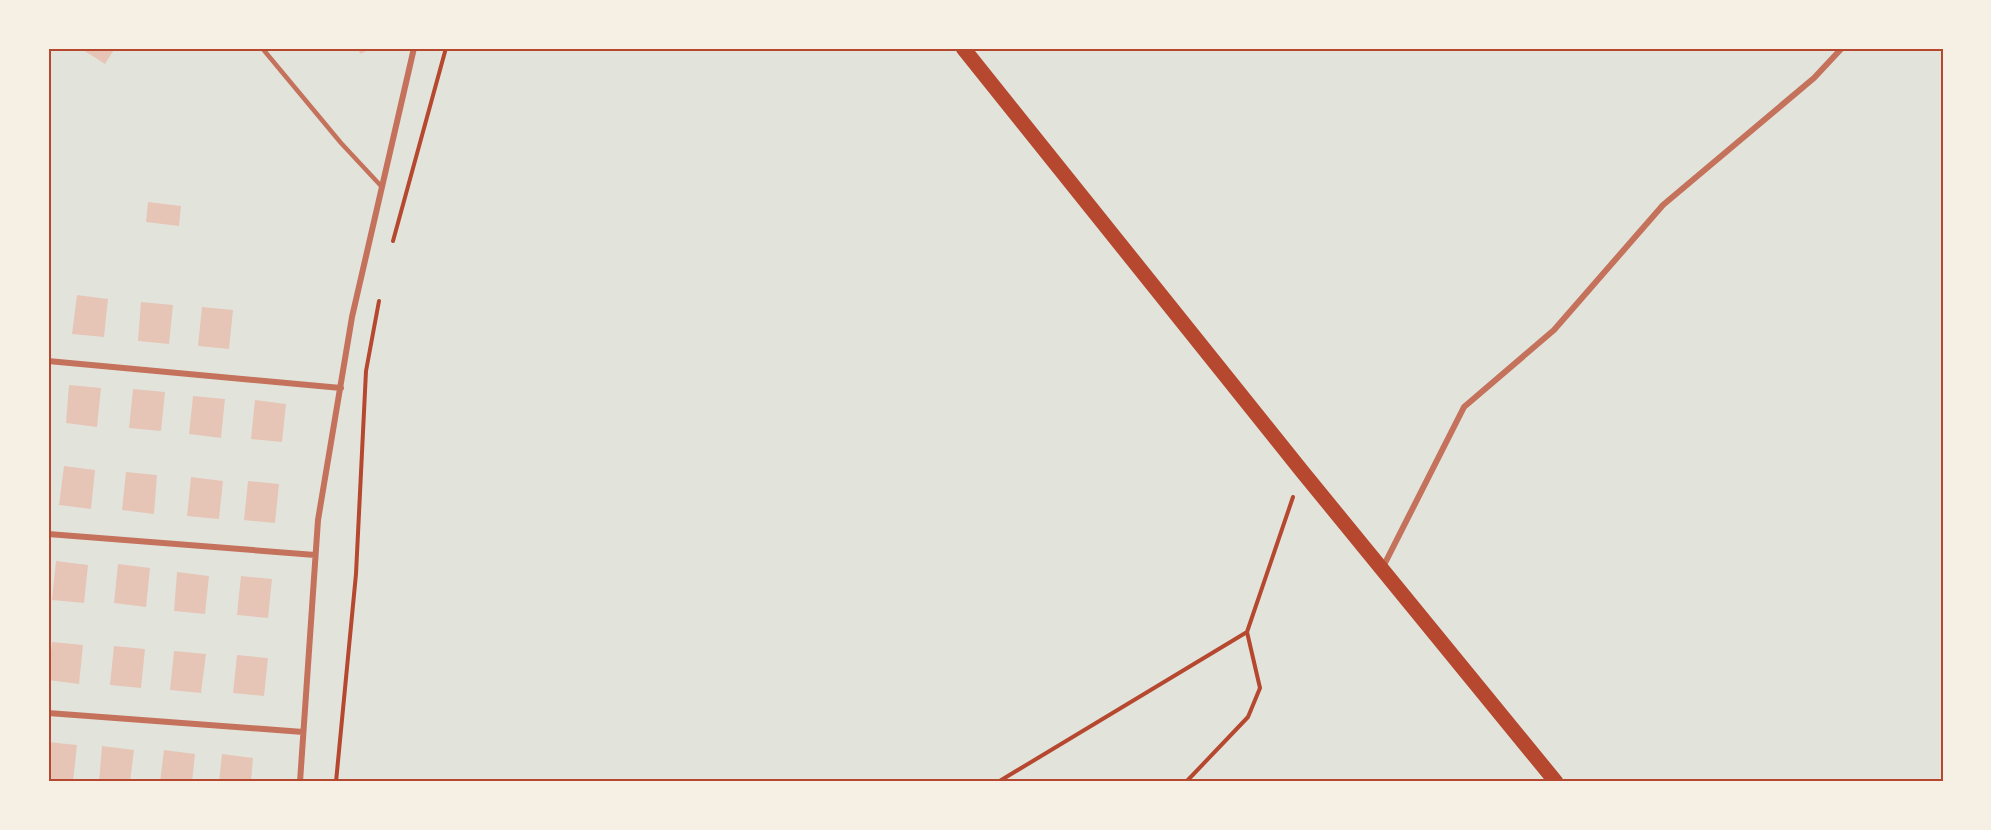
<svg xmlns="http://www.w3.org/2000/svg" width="1991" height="830" font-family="'IBM Plex Serif',serif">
<rect width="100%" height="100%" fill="#f6efe4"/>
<path fill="#e2e4dc" d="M48,48H1943V782H48Z"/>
<path fill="#e6c5b7" d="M80,48H115L105,64Z
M356,48H371L361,54Z
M148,202L181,206L179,226L146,222Z
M77,295L108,299L104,337L72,334Z
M141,302L173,305L169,344L138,341Z
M202,307L233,310L229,349L198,346Z
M69,385L101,388L97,427L66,423Z
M133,389L165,392L161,431L129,428Z
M193,396L225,399L221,438L189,434Z
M255,400L286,404L282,442L251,439Z
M64,466L95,470L91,509L59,505Z
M126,472L157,475L154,514L122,510Z
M191,477L223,481L219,519L187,516Z
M248,481L279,484L275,523L244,520Z
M56,561L88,565L84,603L52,600Z
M118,564L150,568L146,607L114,603Z
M177,572L209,576L205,614L174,611Z
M241,576L272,579L268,618L237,615Z
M52,642L83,645L79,684L48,680Z
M114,646L145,649L141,688L110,685Z
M174,651L206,654L201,693L170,690Z
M237,655L268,658L264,696L233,693Z
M48,742L77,745L73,782L48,781Z
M102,746L134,750L130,782H99Z
M164,750L195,754L192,782H160Z
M222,754L253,758L251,782H219Z"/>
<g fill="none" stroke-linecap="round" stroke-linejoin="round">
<path stroke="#b5482f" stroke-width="4" d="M393,241L446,48
M336,782L356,574L366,371L379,301
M998,782L1247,632L1293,497
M1186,782L1248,717L1260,688L1247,632"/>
<path stroke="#c5725c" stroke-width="4.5" d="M262,48L341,143L382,187"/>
<path stroke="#c5725c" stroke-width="6" d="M48,361L341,388
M48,534L315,555
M1382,569L1464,407L1554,330L1663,205L1814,78L1842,48
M48,713L303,732
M300,782L318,520L352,317L414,48"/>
<path stroke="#b5482f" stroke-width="15" d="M963,48L1301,470L1556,782"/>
</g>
<rect width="1991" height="830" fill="none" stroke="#f6efe4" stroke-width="99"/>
<rect x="50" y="50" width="1892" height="730" fill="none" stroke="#b5482f" stroke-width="2"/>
</svg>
